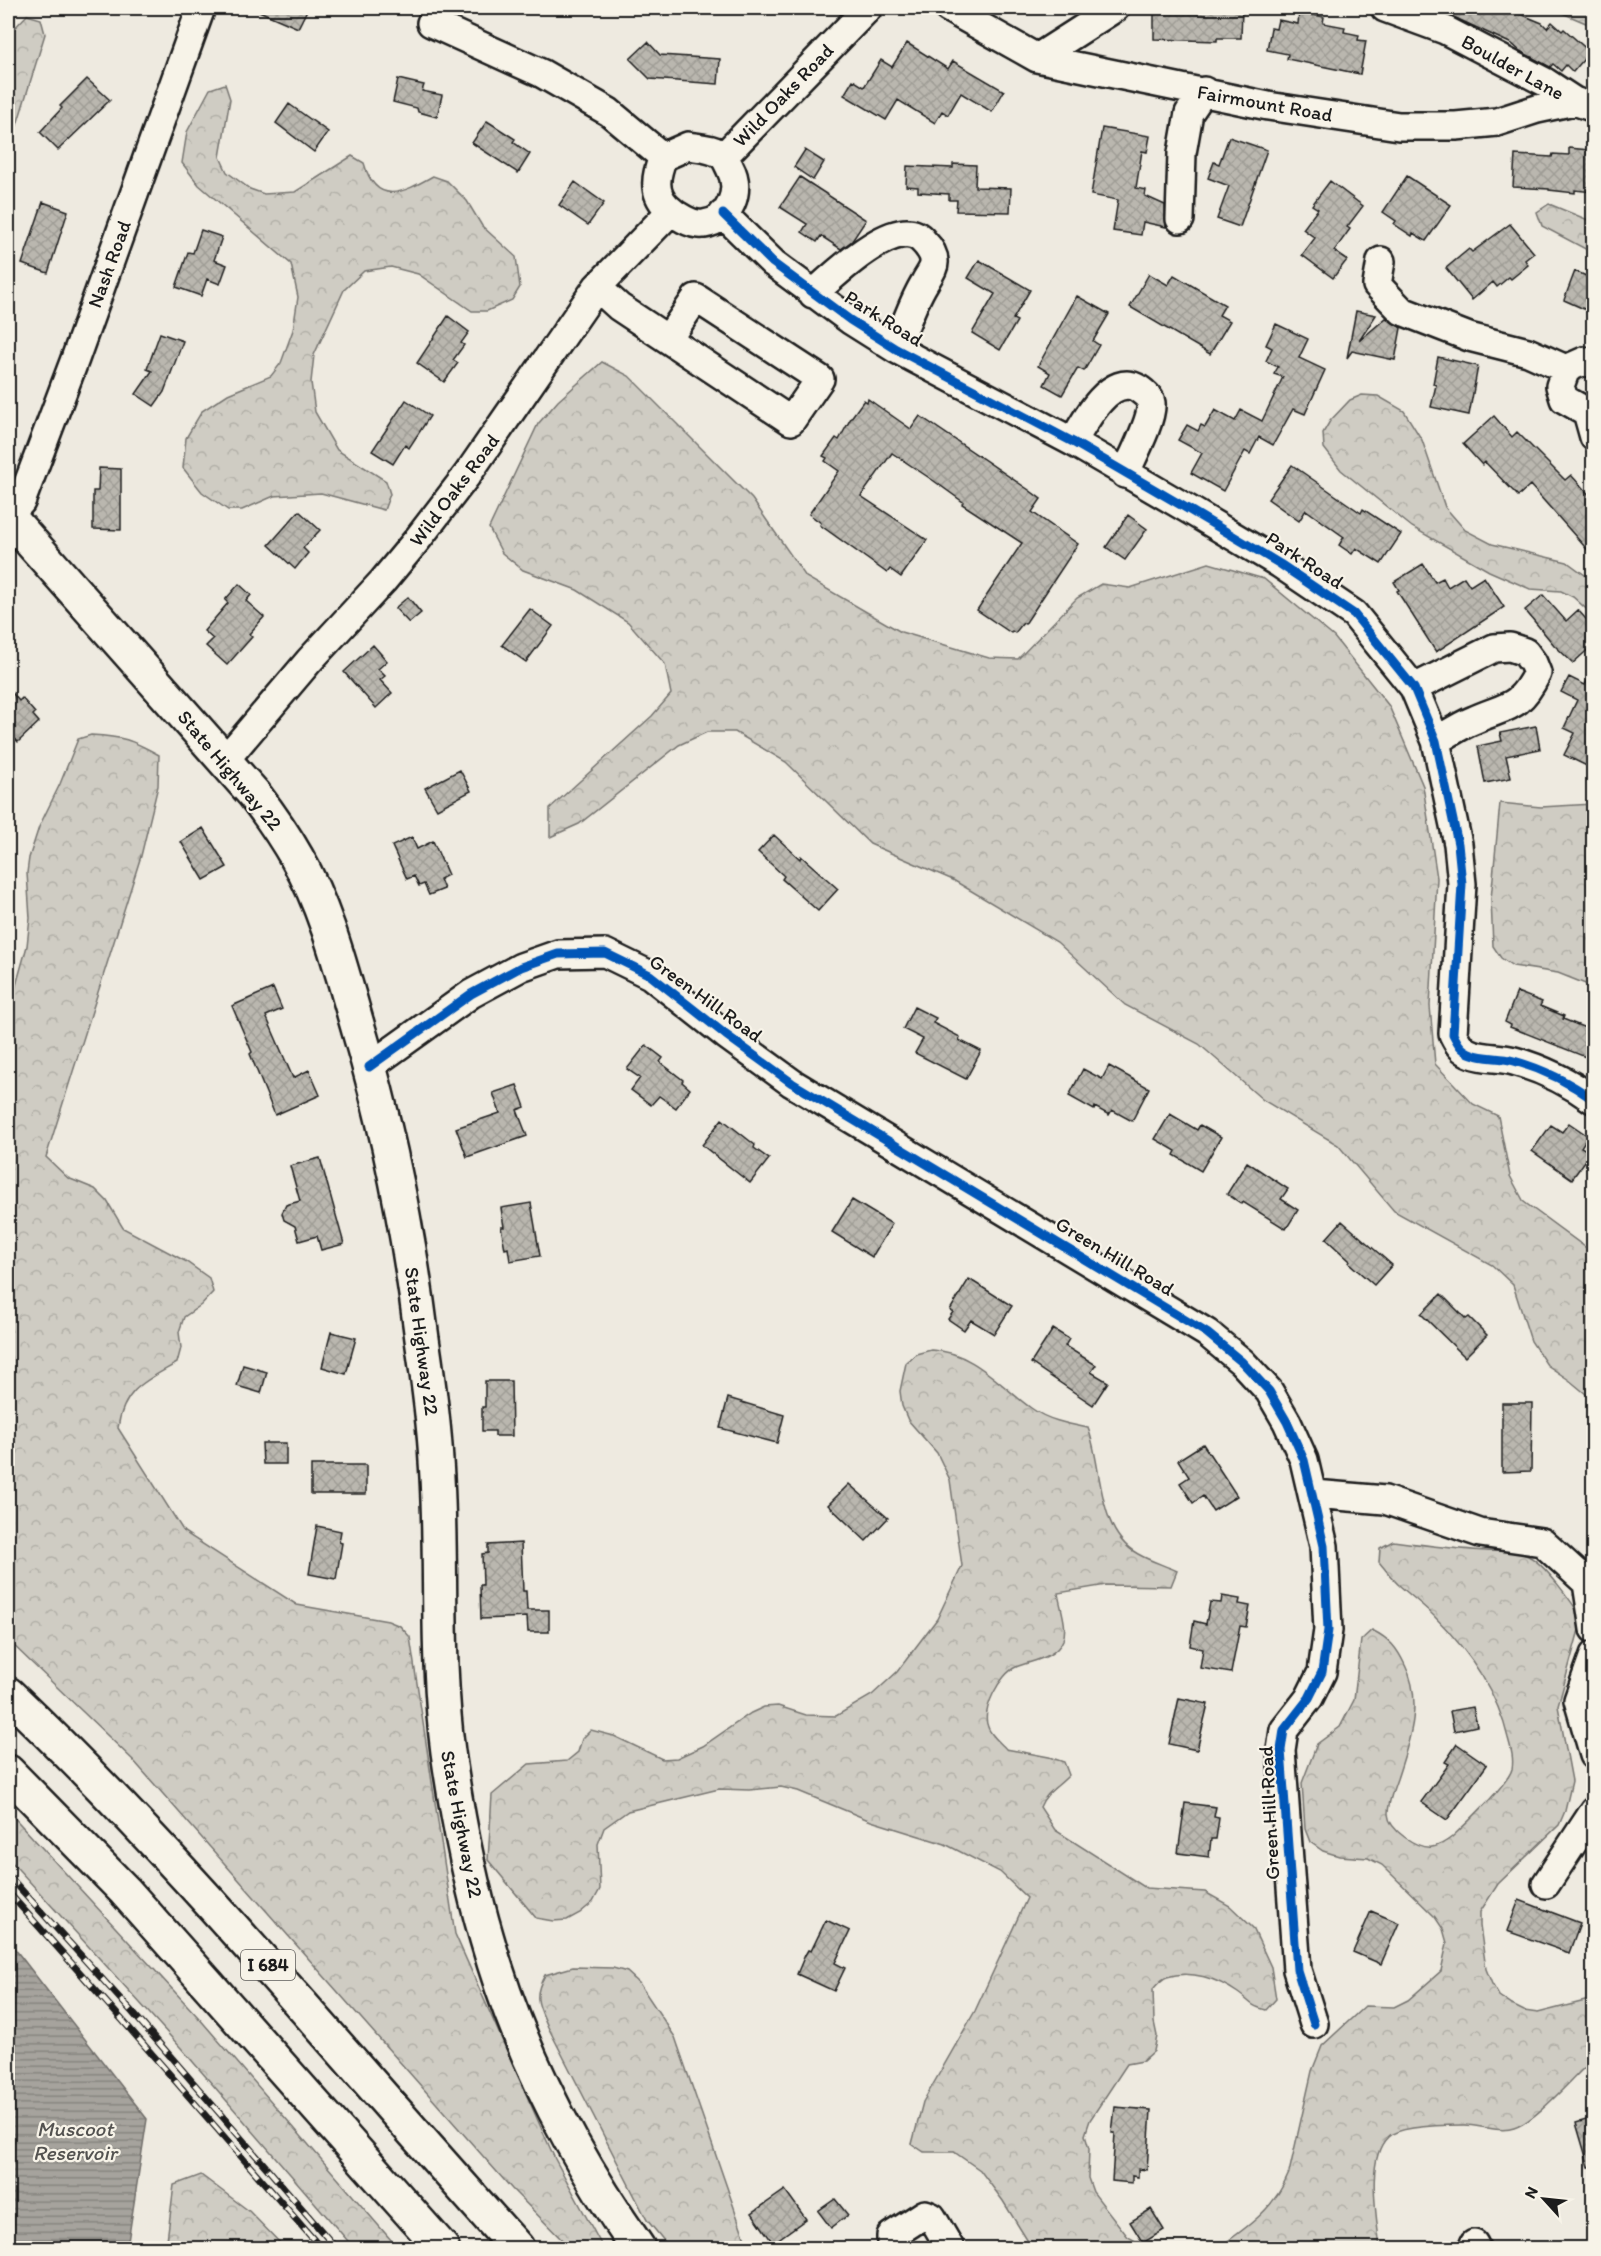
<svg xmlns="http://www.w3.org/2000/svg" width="1601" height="2256" font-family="Itim,sans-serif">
<defs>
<pattern id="forest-crowns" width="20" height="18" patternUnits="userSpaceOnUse" patternTransform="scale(1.5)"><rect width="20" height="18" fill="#cfccc3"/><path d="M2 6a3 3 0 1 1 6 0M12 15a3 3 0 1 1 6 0" fill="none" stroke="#b1afa7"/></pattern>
<pattern id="water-rules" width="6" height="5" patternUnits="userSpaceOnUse" patternTransform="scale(1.5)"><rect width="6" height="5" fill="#a6a39d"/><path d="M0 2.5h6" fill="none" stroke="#86847f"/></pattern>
<pattern id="building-cross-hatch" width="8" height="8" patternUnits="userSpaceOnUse" patternTransform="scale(1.5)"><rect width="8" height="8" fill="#bab7af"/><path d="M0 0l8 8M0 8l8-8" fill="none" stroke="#9f9d96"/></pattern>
</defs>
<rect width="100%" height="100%" fill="#eeeae0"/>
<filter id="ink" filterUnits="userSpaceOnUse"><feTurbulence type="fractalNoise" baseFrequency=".0167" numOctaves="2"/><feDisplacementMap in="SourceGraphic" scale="12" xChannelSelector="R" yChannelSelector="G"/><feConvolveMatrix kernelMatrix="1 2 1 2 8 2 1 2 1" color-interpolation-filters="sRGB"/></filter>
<g filter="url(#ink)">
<path fill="url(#forest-crowns)" stroke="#767470" stroke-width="1.5" d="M1550,8H1593V26L1553,9Z
M27,15L41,19L45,34L17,125L8,143V35Z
M225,84L230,99L220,157L227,172L250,189L264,194L295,192L352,156L364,163C376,207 403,193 433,176L447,181L467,201L482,226L516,257L520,287L512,300L487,311H472L418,274L391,267L364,271L344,290L314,355L311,382L315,412L337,450L386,481L390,494L384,510L321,493L274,496L242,510H228L202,492L183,468L186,438L202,411L228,394L271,376L281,363L293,330L298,297L291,264L199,185L182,163L187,132L210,89Z
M1549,204L1593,222V253L1542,226L1537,212Z
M602,362L629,376L752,499L806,577L901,632L989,658L1018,659L1077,598L1101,584L1130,588L1209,563L1264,579L1334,637L1389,706L1423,786L1437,878L1430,1006L1435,1064L1473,1104L1498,1116L1510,1176L1524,1202L1593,1253V1398L1592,1399L1569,1380L1547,1365L1531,1341L1513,1285L1492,1265L1394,1211L1338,1145L1263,1100L1199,1044L1125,1005L1057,942L953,880L870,844L786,762L735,732H707L679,745L579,824L550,837V808L652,716L671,694L665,664L628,622L577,590L523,570L502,553L489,528L538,424L558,401Z
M1362,395L1378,396L1404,411L1422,440L1445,507L1465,530L1492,544L1567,562L1593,581V615L1573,597L1561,591L1530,589L1489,571L1412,527L1341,470L1324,448L1323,433L1330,421L1350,400Z
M91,735C124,737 130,739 159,755L158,786L141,856L46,1157L68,1178L95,1189L107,1201L123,1228L185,1261L209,1278L213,1292L201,1305L184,1317L179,1332L181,1348L177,1363C147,1380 123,1389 118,1428L184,1532L297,1605L388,1621L400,1626L410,1637L455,1934L555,2159L603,2248H570L512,2189L133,1760L8,1640V1014L27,946L30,918L27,873L29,858L39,827L60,784L78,739Z
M1500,803L1541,807L1593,804V989L1588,985L1558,973L1513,966L1501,958L1493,946L1491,899Z
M931,1350C973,1351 999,1385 1031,1408C1047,1420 1068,1424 1088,1428C1103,1467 1096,1531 1138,1554C1150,1561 1164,1565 1177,1571L1171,1586L1106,1585L1058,1593C1060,1607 1068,1626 1063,1640C1055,1659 1033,1660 1016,1667C1000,1674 981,1710 988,1727C990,1735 1001,1743 1006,1749L1049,1757L1064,1762L1069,1775C1058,1787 1046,1792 1040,1807L1055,1830L1146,1888L1205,1892L1230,1906L1253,1928L1271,1967L1276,1999L1266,2010C1248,2005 1251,2002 1238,1993C1218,1979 1191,1969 1167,1977C1161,1979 1157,1985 1153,1989L1154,2022L1157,2036L1154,2051L1143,2061L1127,2064L1090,2120L1085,2135L1089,2149L1088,2178L1093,2192L1128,2237L1149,2248H1032L1003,2201L980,2170L954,2152H924L912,2144L923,2102L975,2011L1027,1898L1000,1872L945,1844L871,1821L798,1791L781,1787L749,1790L719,1789L628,1811L604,1828L598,1844L600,1889L593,1902L580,1913L567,1920L553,1921L536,1918L488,1860L492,1795L529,1764L567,1761L578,1752L582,1739L591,1730L614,1736L662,1759L677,1758L703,1746L751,1713L764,1707L778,1706L806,1715L836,1716L872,1695L897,1672L937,1619L962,1566L950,1480L937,1453L908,1420L902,1406L900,1391L906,1363L916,1354Z
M1393,1541C1424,1545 1455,1549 1486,1551C1500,1552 1515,1550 1528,1556C1544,1563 1573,1603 1582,1619L1558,1706L1572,1781L1565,1811L1559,1825L1498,1884L1480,1912V1926L1486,1969L1492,1984L1499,1996L1512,2005L1524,2011L1538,2013L1593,1999V2065L1584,2068C1567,2084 1535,2121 1514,2128C1500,2133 1479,2125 1464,2125C1447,2125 1400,2125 1388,2137C1365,2159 1377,2219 1380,2248H1218C1248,2227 1275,2208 1289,2173L1312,2071L1322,2046L1365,2006L1394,2007L1408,2000L1441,1971L1447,1943L1443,1929L1435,1917L1382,1865L1368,1858L1339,1856L1323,1851L1310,1842L1305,1829L1302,1783L1317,1744L1340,1727L1354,1700L1361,1640L1372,1630C1390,1639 1397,1648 1405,1665C1424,1703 1409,1742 1397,1779C1393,1790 1388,1803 1388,1814C1389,1830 1417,1849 1432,1847C1439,1846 1447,1841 1452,1837C1464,1826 1509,1783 1512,1769C1514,1758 1511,1749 1508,1738C1497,1691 1468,1650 1434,1616C1423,1605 1411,1596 1400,1586C1392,1579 1386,1570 1379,1562L1380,1548Z
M8,1811L198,2017L398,2248H354L181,2048L8,1858Z
M573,1967L613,1968L627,1972L639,1983L675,2037L748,2248H670L647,2220L548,2027C539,2006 532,1997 545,1975Z
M201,2175L249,2211L285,2248H166L174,2185Z"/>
<path fill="url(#water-rules)" stroke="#6f6d69" stroke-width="1.5" d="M8,1940L147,2119L127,2248H8Z"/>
<path fill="url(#building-cross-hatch)" stroke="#1c1c1c" stroke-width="1.5" d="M252,8H308L298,28Z
M1154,8L1242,9L1241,38H1217V41L1154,39Z
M1434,8H1506L1542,23L1547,28L1552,22L1562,31L1564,29L1590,52L1573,72L1566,65L1561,71L1553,64L1550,67L1520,51L1512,44Z
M1299,12L1324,17L1323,23L1345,27L1344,32L1359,35L1358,40L1366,41L1360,74L1287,59L1288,54L1267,50L1271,28L1276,29L1278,20L1298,24Z
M648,42L660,55L720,59L718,84L650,79L630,59Z
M907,43L948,69L953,61L1004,91L992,112L961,93L948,115L942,111L935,123L898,100L886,120L844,95L853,80L864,87L881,60L892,67Z
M87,79L110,100L58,150L40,132L62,108L60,106Z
M398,79L424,85L422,91L442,95L437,117L418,112L417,108L393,102Z
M289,104L328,132L314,152L276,123Z
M487,121L515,139L513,142L530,154L518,173L472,143Z
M1102,128L1150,136L1147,152L1142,151L1136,188L1146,190L1145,196L1165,205L1166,227L1143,222L1141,235L1113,231L1118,200L1091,195Z
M1229,137L1267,150L1240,227L1217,219L1229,186L1208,178L1214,162L1219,164Z
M1569,148L1589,150V153L1593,154V192L1575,190V193L1549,190V189L1513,187L1515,155L1552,157L1553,154L1569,155Z
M805,150L824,162L813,180L794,167Z
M953,164L976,165L975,187L1011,188L1010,212L956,211L957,200H949V194L918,192V187L906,186L907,166L953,168Z
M1407,176L1451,205L1426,241L1413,233L1412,236L1394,224L1396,221L1383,212Z
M800,177L866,220L852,241L841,249L821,236L817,242L802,232L807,224L780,207Z
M1330,181L1363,206L1347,227L1350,229L1334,251L1347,260L1333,278L1302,255L1315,238L1303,229L1318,209L1312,205Z
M575,182L604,203L588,225L559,205Z
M43,202L68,211L48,273L22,264Z
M1510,224L1534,253L1525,260L1528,265L1511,279L1509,277L1497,287L1493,282L1472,300L1446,268L1469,249L1472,252Z
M201,230L222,237L214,260L227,265L220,284L207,279L201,296L176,287L188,252L193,253Z
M979,260L1030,290L1013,319L1017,321L1000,350L972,333L995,294L968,278Z
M1575,271L1593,279V313L1564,300Z
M1149,274L1168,285L1174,275L1225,305L1219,315L1230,321L1210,354L1130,307Z
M1077,296L1109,314L1093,341L1099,345L1084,371L1078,368L1062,395L1044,385L1050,373L1038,366Z
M1356,311L1376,315L1359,341L1386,318L1401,328L1395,360L1352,351L1347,358Z
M448,316L469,332L461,343L464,345L453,360L458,363L444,382L417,363Z
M1276,324L1308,339L1299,358L1325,370L1305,414L1293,409L1273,445L1259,437L1250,454L1245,451L1223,491L1191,473L1202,453L1178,440L1187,425L1198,431L1201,425L1205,427L1215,410L1235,421L1241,410L1262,421L1283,377L1274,374L1278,367L1266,361L1272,348L1266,345Z
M160,333L183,341L164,392L154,406L136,394L152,371L147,369Z
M1438,357L1478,366L1469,415L1431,407L1436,385L1433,384Z
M868,399L911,429L920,416L1029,490L1041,499L1032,512L1078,544L1025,624L1023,623L1015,633L1012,631L1011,633L977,610L1022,543L962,504L963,502L934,481L892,453L861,496L927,540L901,577L890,569L887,573L820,525L821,523L809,514L839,471L825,461L827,458L823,456L836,438L839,440L851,418L864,400L867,402Z
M406,400L430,416L409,448L405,445L393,464L372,451Z
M1494,416L1512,437L1517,432L1565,480L1571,475L1593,499V556L1530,485L1518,496L1485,462L1482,465L1463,444Z
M1292,465L1361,513L1363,509L1401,534L1381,564L1356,548L1352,554L1339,545L1344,537L1306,510L1299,521L1268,499Z
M99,468L121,469V530L93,529V491H98Z
M299,511L320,530L303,548L308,553L295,569L269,545Z
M1128,515L1147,529L1125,560L1106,547Z
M1423,564L1435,582L1443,578L1448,587L1464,577L1470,586L1484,577L1504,607L1436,652L1397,591L1399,590L1394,582Z
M239,584L251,595L246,601L264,617L249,634L252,637L227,665L206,646L213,639L204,631L228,603L225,600Z
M1543,595L1566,621L1578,610L1593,627V645L1573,663L1554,645L1525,610Z
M408,597L421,613L409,623L395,608Z
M530,609L553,626L526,662L502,645Z
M373,645L387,661L378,669L385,676L380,680L392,693L376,708L344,672Z
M1593,668V769L1564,755L1575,733L1564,728L1577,700L1561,692L1569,677L1585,685Z
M8,688L19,701L22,698L35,713L33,715L39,722L18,742L8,731Z
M1536,726L1540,749L1506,756L1511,778L1485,783L1478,746L1502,741L1500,733Z
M460,770L471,791L437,809L425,788Z
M203,828L227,867L204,880L181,842Z
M774,835L800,859L801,856L838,889L818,911L782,879L784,876L758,852Z
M412,837L417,849L433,841L448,875L440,879L444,889L429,895L424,884L419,886L414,876L407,879L392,846Z
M273,988L282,1009L266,1016L293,1078L309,1070L320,1095L275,1115L250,1054L252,1052L232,1006Z
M1517,992L1542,1002L1540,1006L1564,1016L1563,1019L1593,1031V1060L1510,1027L1511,1025L1505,1022Z
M914,1007L936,1018L933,1023L960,1037L959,1040L981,1051L966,1079L915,1053L923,1039L903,1029Z
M646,1045L663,1058L660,1062L683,1080L682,1082L690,1089L676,1108L659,1096L651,1105L631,1090L640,1078L627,1069Z
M1109,1066L1149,1088L1132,1121L1112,1110L1109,1115L1095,1107L1094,1110L1069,1096L1083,1069L1102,1079Z
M517,1085L525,1107L517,1110L527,1136L467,1157L456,1128L500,1113L493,1093Z
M1170,1114L1197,1130L1200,1125L1221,1137L1201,1171L1174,1155L1176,1151L1155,1139Z
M722,1119L755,1145L754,1148L769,1159L750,1183L702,1145Z
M1569,1123L1588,1136L1581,1147L1591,1153L1572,1179L1532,1151L1551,1125L1562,1132Z
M320,1158L344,1244L321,1250L317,1236L299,1241L295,1226L284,1220L282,1213L286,1205L300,1201L290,1166Z
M1247,1162L1288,1189L1281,1199L1298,1210L1286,1229L1243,1202L1242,1204L1227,1194Z
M852,1200L892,1224L872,1257L832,1232Z
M531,1203L540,1256L510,1261L508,1248L505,1249L501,1227H504L501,1208Z
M1342,1221L1392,1265L1374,1285L1349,1263L1350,1261L1326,1239Z
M969,1279L1012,1306L994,1334L971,1320L964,1330L948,1319L953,1312L950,1310Z
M1441,1294L1466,1319L1469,1317L1487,1335L1465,1357L1421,1314Z
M1053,1329L1069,1339L1065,1346L1096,1365L1091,1372L1108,1382L1093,1405L1031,1363Z
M331,1332L356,1338L346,1374L322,1367Z
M243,1365L267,1372L261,1393L237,1386Z
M485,1381H511L512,1436H495V1431H482V1407H485Z
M728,1398L784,1415L777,1443L720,1428Z
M1502,1403H1532L1531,1471L1502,1472Z
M262,1443H286V1464H263Z
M1203,1444L1237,1496L1213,1511L1203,1496L1193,1503L1180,1483L1189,1477L1178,1460Z
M311,1465H366V1494H311Z
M849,1484L888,1518L866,1541L828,1505Z
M317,1526L341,1531L339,1542L342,1543L336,1579L309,1574Z
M521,1543L523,1591H526L527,1610H549V1632H528L527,1617L481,1619L480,1585H483L482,1554L488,1553V1545Z
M1222,1596L1240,1599L1239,1604L1250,1606L1246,1627L1240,1626L1231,1673L1200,1668L1203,1649L1190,1646L1194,1621L1206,1624L1210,1602L1221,1603Z
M1179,1698L1208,1704L1197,1750L1169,1744Z
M1473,1707L1477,1726L1454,1731L1450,1711Z
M1457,1744L1487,1765L1447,1820L1421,1802L1449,1764L1445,1762Z
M1185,1803L1216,1807L1214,1817L1219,1818L1216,1839H1211L1209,1857L1178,1853Z
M1519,1900L1580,1923L1569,1953L1507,1931Z
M1371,1911L1399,1923L1381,1964L1353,1952Z
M826,1920L850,1931L835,1963L845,1968L834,1991L797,1974L805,1955L808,1950L811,1951Z
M1115,2107L1151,2110L1147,2170L1138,2169V2177L1132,2176V2183L1112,2181L1115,2133H1112Z
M1593,2118V2167H1589L1576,2123Z
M785,2190L806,2219L773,2243L752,2213Z
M835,2199L848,2215L831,2228L818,2211Z
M1151,2209L1164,2230L1143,2243L1130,2222Z"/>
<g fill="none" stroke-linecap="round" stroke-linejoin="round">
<defs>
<path id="minor" d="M948,8L1037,58L1268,106L1399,126H1456L1497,122L1537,109L1574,101L1594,108
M1385,8L1445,30L1545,82L1574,101
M431,23L541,73L609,112L663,157
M1037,58L1115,8
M688,146C700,148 714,148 723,156C726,159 728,164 730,168C742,190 730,221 704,224C692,226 675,215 667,207C652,192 656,175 663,157Z
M724,156L868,8
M723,214L773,263L850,320L896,349L1073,442L1193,512L1280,564L1354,614L1414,688L1436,741L1458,844L1462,884L1453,1034C1458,1044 1461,1050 1472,1054C1485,1059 1500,1057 1514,1061C1543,1069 1569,1082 1594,1100
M1180,219L1182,153L1189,113L1204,91
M1381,261L1377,285L1402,311L1469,337L1528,352L1566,369
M597,287L619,307L791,421L820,379L696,298L668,339
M813,294C831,278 899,211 923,241C928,246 934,254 934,261C935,268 928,276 925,282C912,303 905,326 896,349
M1594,364L1584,361L1566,369L1560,386L1564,399L1587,412L1594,411
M1587,412L1594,437
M1073,442C1083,424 1111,370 1139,389C1143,392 1150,397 1151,403C1153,419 1132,458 1125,474
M8,515L21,502L75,359L201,8
M1414,688L1494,648L1510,647L1525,652L1533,663L1537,673C1519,710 1507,705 1474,720C1461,725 1448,734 1436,741
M225,760L309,661L383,581L417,540L467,475L597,287L671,211
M369,1067L471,994L521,967L558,954L605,953L650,975L726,1035L792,1083L1207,1333L1242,1362L1269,1391L1287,1422L1304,1460L1324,1546L1328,1630L1322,1672L1309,1698L1284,1730L1281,1750L1297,1970L1314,2024
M1314,1494L1385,1500L1480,1533L1542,1542L1587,1583L1594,1629
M1594,1655L1578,1700L1594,1755
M1546,1884L1594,1811
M1474,2244L1476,2248
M891,2248V2236L925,2214L932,2217L950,2248"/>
<path id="major" d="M8,516L254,794C270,815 284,835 297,858C327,910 342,973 359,1031C389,1132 409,1234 422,1339C428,1379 434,1420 436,1461C443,1557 435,1655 448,1752C457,1815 469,1878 487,1939C518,2049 573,2155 638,2248"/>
<path id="highway" d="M8,1694C190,1867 348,2062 517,2248
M8,1772L125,1891L442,2248"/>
</defs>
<use href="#minor" stroke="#1c1c1c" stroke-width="32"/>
<use href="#major" stroke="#1c1c1c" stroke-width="38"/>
<use href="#highway" stroke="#1c1c1c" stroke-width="38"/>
<use href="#minor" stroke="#f7f3e8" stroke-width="27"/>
<use href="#major" stroke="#f7f3e8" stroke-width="33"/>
<use href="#highway" stroke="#f7f3e8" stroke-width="33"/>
<defs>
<path id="rail" d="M8,1875L133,2013L336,2248
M8,1892L124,2022L321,2248"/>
</defs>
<use href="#rail" stroke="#1c1c1c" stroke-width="7"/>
<use href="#rail" stroke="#f7f3e8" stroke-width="4.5" stroke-dasharray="14" stroke-linecap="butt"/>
<defs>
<path id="cycleway" d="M723,214L773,263L850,320L896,349L1073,442L1193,512L1280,564L1354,614L1414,688L1436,741L1458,844L1462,884L1453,1034C1458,1044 1461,1050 1472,1054C1485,1059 1500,1057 1514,1061C1543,1069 1569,1082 1594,1100
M369,1067L471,994L521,967L558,954L605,953L650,975L726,1035L792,1083L1207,1333L1242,1362L1269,1391L1287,1422L1304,1460L1324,1546L1328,1630L1322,1672L1309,1698L1284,1730L1281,1750L1297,1970L1314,2024"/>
</defs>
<use href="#cycleway" stroke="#f7f3e8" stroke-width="13"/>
<use href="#cycleway" stroke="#0057b8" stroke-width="9"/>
</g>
</g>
<g text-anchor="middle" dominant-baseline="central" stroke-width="4.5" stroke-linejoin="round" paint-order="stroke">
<rect fill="#f7f3e8" stroke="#5e5c59" stroke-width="1.5" x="241" y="1950" width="54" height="30" rx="4.5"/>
<g font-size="18" font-weight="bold" fill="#1c1c1c">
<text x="268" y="1965">I 684</text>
</g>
<g font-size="20" fill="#1c1c1c" stroke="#f7f3e8">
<text transform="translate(1513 67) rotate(29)">Boulder Lane</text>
<text transform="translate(783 95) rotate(-46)">Wild Oaks Road</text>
<text transform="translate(1265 103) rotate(10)">Fairmount Road</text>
<text transform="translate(109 264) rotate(-70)">Nash Road</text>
<text transform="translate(884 318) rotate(32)">Park Road</text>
<text transform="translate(454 490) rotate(-53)">Wild Oaks Road</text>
<text transform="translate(1305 560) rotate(33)">Park Road</text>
<text transform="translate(230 770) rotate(50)">State Highway 22</text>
<text transform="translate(706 998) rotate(36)">Green Hill Road</text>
<text transform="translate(1115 1256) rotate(31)">Green Hill Road</text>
<text transform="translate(422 1341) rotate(82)">State Highway 22</text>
<text transform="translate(1269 1813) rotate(-93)">Green Hill Road</text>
<text transform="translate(462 1824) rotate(79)">State Highway 22</text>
</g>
<g font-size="21" font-style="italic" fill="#535250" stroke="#f7f3e8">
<text x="75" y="2128">Muscoot<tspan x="75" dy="24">Reservoir</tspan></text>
</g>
</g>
<rect width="1601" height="2256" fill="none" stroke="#f7f3e8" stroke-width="30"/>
<rect x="15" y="15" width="1571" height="2226" fill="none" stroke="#1c1c1c" stroke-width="2" filter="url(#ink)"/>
<g transform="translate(1544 2199) rotate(297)" stroke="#f7f3e8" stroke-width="4.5" paint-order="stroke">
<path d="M0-4.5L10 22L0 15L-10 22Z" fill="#1c1c1c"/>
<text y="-9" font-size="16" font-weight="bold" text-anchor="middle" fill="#1c1c1c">N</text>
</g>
</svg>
